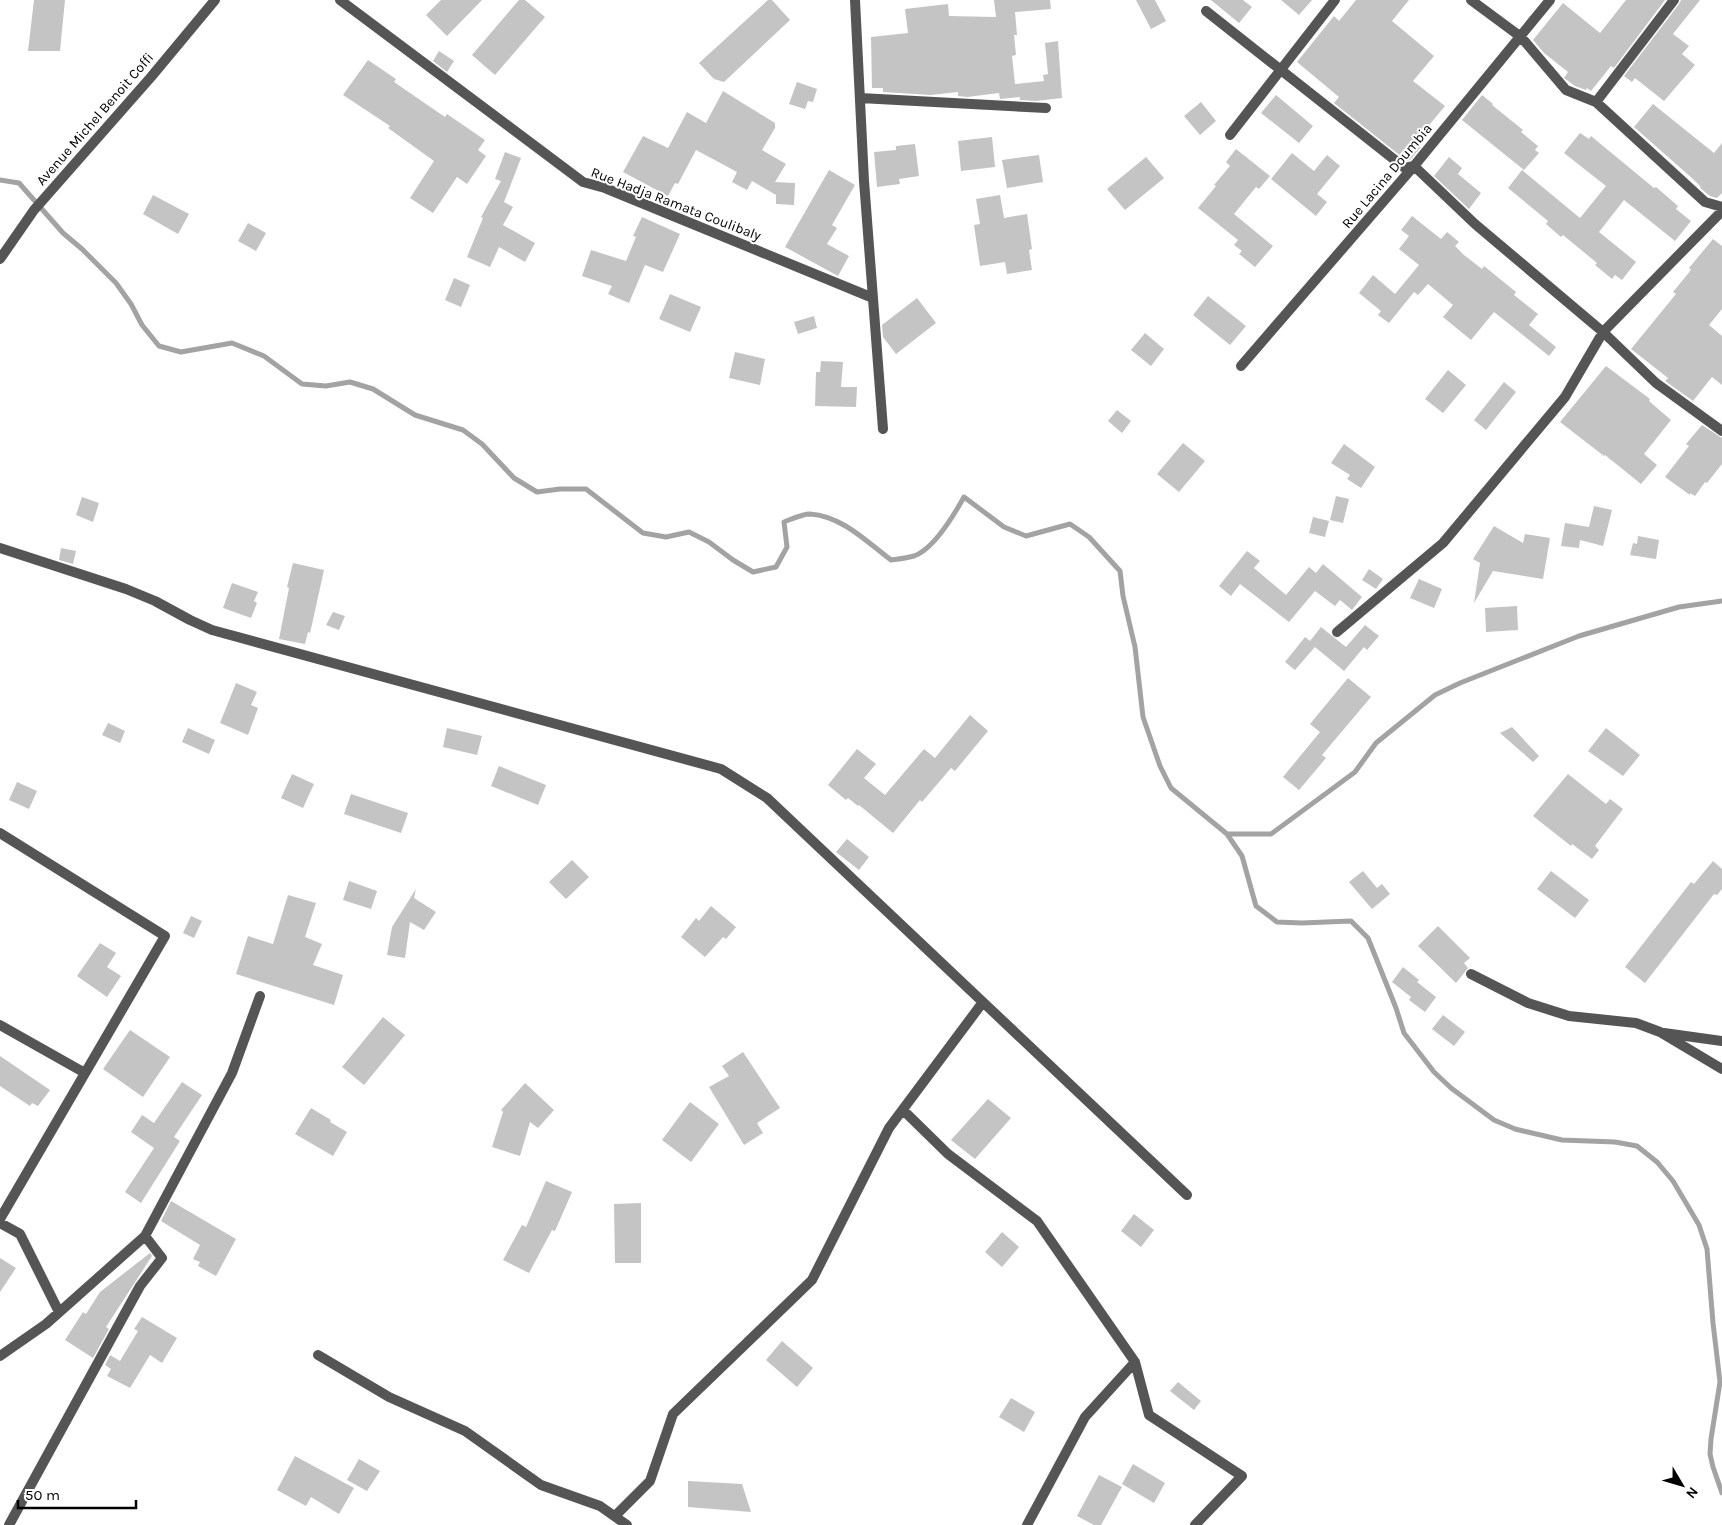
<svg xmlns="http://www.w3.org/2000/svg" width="1722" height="1525" font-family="Karla,sans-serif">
<rect width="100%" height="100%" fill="#fff"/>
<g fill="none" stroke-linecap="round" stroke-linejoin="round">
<path stroke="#a3a3a3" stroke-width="5" d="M0,180L19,183L63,233L82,249L116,283L131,304L142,325L159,346L181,352L232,343L264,356L302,384L326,386L350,382L373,389L415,415L463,430L482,444L514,478L537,492L560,489H586L643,533L666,537L689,532L709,542L733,560L753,572L776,567L787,547L784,522C792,519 802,514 810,514C842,516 867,542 891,560C898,559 907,558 914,556C934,549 954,515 964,497L1004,527L1026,536L1070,524L1089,537L1120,571L1123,596L1135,647L1143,717L1160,766L1171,788L1227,834L1242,856L1256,906L1277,922L1302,923L1351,921L1368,938L1396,1008L1404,1033L1434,1072L1451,1088L1494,1120L1515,1129L1562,1140L1615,1142L1637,1146L1657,1162L1673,1181L1699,1225L1707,1249L1713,1323L1720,1382L1711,1439L1710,1454L1713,1467L1722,1493
M1227,834H1271L1355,772L1376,743L1435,695L1460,683L1579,636L1679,607L1722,601"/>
</g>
<path fill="#c4c4c4" d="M34,0H65L60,51H28Z
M441,0H482L447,36L426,15Z
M519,0H525L545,17L495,75L472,55Z
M768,0H772L790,20L724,82L714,79L699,63Z
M994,0H1050L1051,9L1015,12L1017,35H1014L1016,55L1012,56L1015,84L1044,81L1043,75L1048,74L1045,43L1058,41L1062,98L1036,101L1020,100V97L1000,99L999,93L967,97L958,96V92L931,95L883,92V88H872L871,37L908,33L905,9L948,4L949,16L996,17Z
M1136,0H1155L1166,21L1151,29Z
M1211,0H1243L1252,7L1239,23Z
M1281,0H1312L1299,15Z
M1356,0H1409L1392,21L1434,56L1413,81L1445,106L1420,136L1422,137L1416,143L1421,147L1410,160L1407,161L1334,103L1339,97L1297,62L1334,16L1339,21Z
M1626,0H1665L1614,68L1611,66L1591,91L1587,88L1586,90L1575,86L1564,78L1568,72L1544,53L1533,40L1563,3L1600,33Z
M1681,0H1700L1673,34L1689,46L1682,54L1695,65L1664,101L1635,78L1632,82L1624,76L1679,4Z
M439,51L454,61L447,72L433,61Z
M368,60L396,79L394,82L445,117L447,114L485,140L478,150L486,156L467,184L457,177L433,213L410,198L434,161L388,128L390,126L343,95Z
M797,82L817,89L813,102L808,101L805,109L789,104Z
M723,91L775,123V128L762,150L786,164L775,182L795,183L794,205L776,204V195L752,181L747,190L732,182L737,172L696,150L678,184L675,183L668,196L623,172L643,136L668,148L687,112L706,123Z
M1276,95L1313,126L1299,143L1261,113Z
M1482,95L1493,104L1492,105L1523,130L1521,132L1538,146L1535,150L1539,153L1524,170L1462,120Z
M1201,102L1216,121L1200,135L1184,116Z
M1653,104L1714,153L1722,143V193L1717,198L1710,196L1700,188L1701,187L1693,179L1634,127Z
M1580,133L1589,139L1591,136L1654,188L1656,187L1678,206L1676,209L1691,221L1675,241L1624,200L1599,232L1636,262L1622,280L1615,275L1612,279L1595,265L1597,263L1563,235L1561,237L1546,224L1548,221L1508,188L1522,170L1580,218L1606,186L1564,153Z
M992,137L995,167L961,171L958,141Z
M915,144L919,176L899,179L900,184L877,187L874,152L896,150V146Z
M1236,149L1270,176L1259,189L1256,187L1234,214L1273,246L1255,267L1239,254L1242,251L1234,245L1238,240L1198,208L1216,186L1214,185L1230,166L1226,162Z
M505,152L521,158L504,202L513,207L503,225L535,243L525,262L499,247L490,267L467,257L483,218L481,217L501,181L495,179Z
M1292,153L1314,171L1327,155L1340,166L1317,194L1327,202L1316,216L1271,179Z
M1039,155L1043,182L1007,188L1002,160Z
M1146,157L1164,178L1125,210L1107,189Z
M1449,157L1462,168L1458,174L1481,193L1469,209L1434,176Z
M829,170L855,185L832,225L837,228L827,244L849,256L838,276L785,247Z
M153,195L189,214L178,234L143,214Z
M1000,195L1004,218L1027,214L1032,249L1029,250L1032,270L1007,274L1005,262L980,266L974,225L980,224L976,199Z
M1412,216L1441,239L1447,232L1459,242L1455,246L1464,255L1482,269L1484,266L1516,292L1514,295L1538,314L1529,325L1556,347L1549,356L1494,312L1471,340L1443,317L1453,305L1428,284L1418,295L1414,292L1389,323L1378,315L1381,311L1359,293L1373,275L1395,294L1419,265L1399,249L1409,236L1401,230Z
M642,217L680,234L663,272L645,265L629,303L608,294L612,286L582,276L591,250L626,261L636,237L633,236Z
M248,223L266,233L256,251L238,241Z
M1713,239L1722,246V309L1709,325L1722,336V385L1712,377L1693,401L1665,381L1668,378L1631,349L1676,294L1673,292L1691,270L1689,268Z
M454,278L470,285L461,307L445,300Z
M670,294L701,307L690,332L659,319Z
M1208,296L1246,326L1230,345L1193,315Z
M917,298L936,323L896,354L883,337L882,325Z
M814,316L817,328L798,334L794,322Z
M1145,333L1164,349L1151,366L1131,350Z
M735,352L765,359L760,385L729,378Z
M821,361L843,362L841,387H857L856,407L815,406L816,372H820Z
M1606,366L1650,399L1649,401L1671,420L1644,454L1657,465L1641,484L1605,455L1604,456L1560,422Z
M1448,370L1466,385L1443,413L1425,399Z
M1504,382L1516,392L1486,430L1474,420Z
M1117,410L1131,421L1122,433L1108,421Z
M1702,425L1722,438V464L1707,483L1705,482L1695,496L1690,493V495L1665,477L1689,446L1686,444Z
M1183,443L1205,461L1179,492L1157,474Z
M1344,444L1375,467L1361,488L1347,479L1350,475L1331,463Z
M1336,496L1349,499L1343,523L1330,520Z
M82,497L99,503L93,522L76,515Z
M1594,506L1612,510L1603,546L1580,540L1579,548L1561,546L1565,523L1589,527Z
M1313,517L1329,521L1325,537L1309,533Z
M1494,526L1523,543L1525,534L1550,538L1543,579L1493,571L1474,603L1480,563L1473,559Z
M1638,536L1659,540L1656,559L1630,555L1633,543L1637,544Z
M61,548L76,551L73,564L59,560Z
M1247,551L1260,561L1254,568L1286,595L1309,567L1316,573L1323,564L1362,597L1352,610L1340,600L1335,606L1315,591L1289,622L1240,584L1231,596L1219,586Z
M293,563L324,570L313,620L310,633L308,632L305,644L279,639L289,588L287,587Z
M1369,569L1383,579L1376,589L1362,580Z
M1419,579L1442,589L1434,608L1410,598Z
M232,583L258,592L254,601L257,603L251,618L223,608Z
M1517,606L1518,630L1486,632L1485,608Z
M333,612L345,616L339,630L326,625Z
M1365,625L1379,636L1367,650L1364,647L1344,671L1315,647L1295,670L1285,662L1305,637L1310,641L1321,627L1346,647Z
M1348,678L1371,697L1322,755L1326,758L1299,790L1283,777L1320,732L1310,724Z
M236,683L257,692L251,705L258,708L248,735L220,723Z
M970,715L988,731L955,771L951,768L922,802L920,800L893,833L859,805L858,806L848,798L846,800L828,785L857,749L876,764L864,778L885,795L924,749L935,758Z
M108,723L125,731L120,743L102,735Z
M1512,727L1539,756L1533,762L1500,733Z
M188,728L215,740L209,754L182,742Z
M447,728L482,736L477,755L443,747Z
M1606,728L1640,755L1623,776L1588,751Z
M499,766L546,785L538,805L491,786Z
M292,774L314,784L303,808L281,798Z
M1568,774L1606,804L1610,799L1623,809L1595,846L1599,850L1592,859L1572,844L1571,846L1533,816Z
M17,782L37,791L29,809L9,800Z
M351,794L408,813L401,833L344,814Z
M847,839L869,857L859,870L836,852Z
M572,860L589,877L566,899L549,882Z
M1713,861L1722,869V889L1717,895L1714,894L1645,983L1625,967L1691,882L1694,884Z
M1363,871L1377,888L1382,884L1390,894L1372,909L1349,882Z
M1551,871L1589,900L1575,918L1537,889Z
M349,881L377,891L371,909L343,900Z
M416,889L414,898L436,912L424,930L410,922L405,958L387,955L392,927Z
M288,895L316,903L305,937L322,944L313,965L343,975L334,1005L236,974L248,936L273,944Z
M711,906L736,927L726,939L723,937L705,957L681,937L696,918L699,921Z
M191,916L202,921L194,938L183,933Z
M1438,926L1470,958L1464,963L1468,968L1456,983L1418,946Z
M100,943L116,953L107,967L121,976L107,997L77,976Z
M1403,967L1419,980L1417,982L1436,997L1425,1012L1409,1000L1411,997L1392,982Z
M1443,1015L1465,1032L1454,1046L1432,1029Z
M383,1017L405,1035L364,1085L342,1067Z
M130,1030L170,1057L143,1097L103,1069Z
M743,1052L780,1108L757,1123L763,1133L744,1145L709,1087L729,1076L722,1066Z
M0,1056L50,1090L38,1106L32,1103L30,1106L0,1086Z
M182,1082L202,1095L174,1137L180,1141L141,1203L125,1192L154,1148L131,1132L142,1115L154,1123Z
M525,1083L554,1110L538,1128L530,1122L520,1156L492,1147L503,1112L501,1110Z
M988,1099L1011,1118L975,1159L951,1140Z
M690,1102L719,1124L691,1162L662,1140Z
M311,1108L331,1120L330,1122L347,1132L333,1156L295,1134Z
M546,1181L572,1192L555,1231L552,1230L529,1273L503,1260L522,1225L526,1227Z
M171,1201L236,1239L216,1276L198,1266L200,1262L193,1259L200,1245L161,1221Z
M641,1203V1263H615L614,1204Z
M1134,1214L1154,1230L1141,1247L1121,1231Z
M1002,1232L1019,1247L1002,1267L985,1252Z
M150,1253L152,1256L106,1327L109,1329L93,1358L65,1340L83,1312L86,1314L100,1292Z
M0,1258L16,1268L0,1292Z
M142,1317L177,1338L162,1363L150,1355L130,1388L107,1376L111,1369L105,1365L110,1355L120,1361L138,1331L134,1329Z
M782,1341L813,1368L797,1387L766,1360Z
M1178,1382L1201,1401L1194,1410L1170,1391Z
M1011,1398L1035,1412L1024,1432L999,1417Z
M295,1456L354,1488L339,1514L311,1497L306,1506L277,1490Z
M359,1459L380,1471L367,1491L347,1480Z
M1133,1464L1165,1483L1154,1503L1122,1484Z
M1099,1475L1122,1487L1101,1525H1094L1077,1516Z
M688,1481L742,1484L751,1512L688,1507Z"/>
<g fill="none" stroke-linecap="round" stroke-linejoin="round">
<path stroke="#555" stroke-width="10" d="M340,0L583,182L605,188L873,298
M855,0L864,181L883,429
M1471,0L1521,37L1566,90L1596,102L1705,202L1722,207
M1206,11L1405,168L1414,166L1475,224L1603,332L1656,383L1722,431
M860,98L1046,108
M1596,102L1674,0
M1230,135L1335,0
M1241,366L1414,166L1550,0
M0,548L126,589L155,601L190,620L212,630L721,769L767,798L1187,1195
M1337,632L1443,543L1565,397L1603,332L1722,211
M0,833L165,936L0,1219
M1471,974L1528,1003L1569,1016L1636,1023L1660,1032L1722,1069
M0,1025L85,1073
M1664,1033L1722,1041
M903,1110L948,1154L1037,1221L1135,1362L1149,1415L1242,1476L1195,1525
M0,1223L20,1234L59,1312
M318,1355L389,1397L465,1431L541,1485L600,1506L627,1525
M0,1356L46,1324L145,1236
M615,1516L650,1481L673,1414L812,1280L889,1128L983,1002
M9,1525L140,1286L162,1258L145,1236L232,1073L260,996
M1027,1525L1085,1417L1135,1362"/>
<path stroke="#555" stroke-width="10" d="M0,259L34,210L151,77L215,0"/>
</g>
<g text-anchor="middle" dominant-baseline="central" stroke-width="4" stroke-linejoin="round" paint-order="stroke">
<g font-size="14" fill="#000" stroke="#fff">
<text transform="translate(95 119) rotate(-49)">Avenue Michel Benoit Coffi</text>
<text transform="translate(1387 176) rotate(-50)">Rue Lacina Doumbia</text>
<text transform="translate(676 204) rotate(21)">Rue Hadja Ramata Coulibaly</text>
</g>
</g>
<g transform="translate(1682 1485) rotate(128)" stroke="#ffffff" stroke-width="4" paint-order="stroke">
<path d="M0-4L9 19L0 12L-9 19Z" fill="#000000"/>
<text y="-8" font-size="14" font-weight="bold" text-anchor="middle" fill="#000000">N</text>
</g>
<path d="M18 1500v8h118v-8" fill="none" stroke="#000000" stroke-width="2.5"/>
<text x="25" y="1500" font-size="15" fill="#000000" stroke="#ffffff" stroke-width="4" paint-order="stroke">50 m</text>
</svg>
